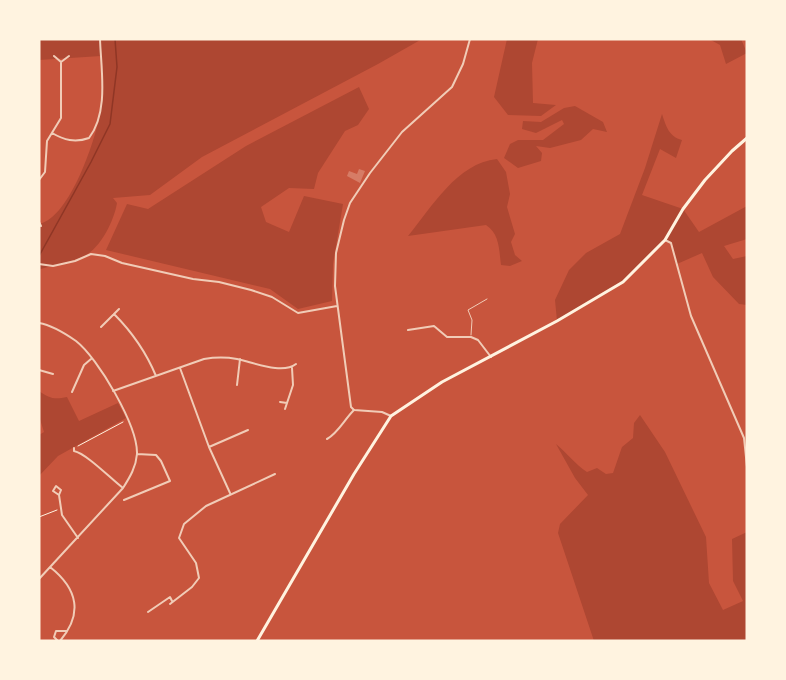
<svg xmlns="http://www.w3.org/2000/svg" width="786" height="680" font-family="'Sofia Sans Condensed',sans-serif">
<rect width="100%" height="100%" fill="#c8553d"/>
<path fill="#ae4732" d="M39,39H422L378,64L202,157L150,195L113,198L117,203C114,221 100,250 82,257C69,263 54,265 41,269L39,268V224C70,218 97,137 101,108C103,92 101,73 101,56L39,60Z
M507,39H538L532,63L533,103L556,105L541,116L508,115L494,97Z
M709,39H741L747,53L726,64L720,45Z
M359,87L369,109L358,125L345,131L318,173L314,189L289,188L261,207L266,222L289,232L304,196L343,204L333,264L332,301L298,309L270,289L106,250L127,204L148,209L246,146Z
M575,106L603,122L607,132L593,129L581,140L550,148L536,146L542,153L541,161L518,168L504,158L510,144L518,140H543L564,124L562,120L536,133L522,129L523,121L541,122L564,108Z
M662,114C666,126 669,137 682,140L676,158L660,149L642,195L683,209L699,232L747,206V239L724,246L733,259L747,256V305L739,304L713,277L702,253L677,264L671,243L665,240L623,282L557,321L555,300L569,270L586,253L620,234L645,168Z
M497,159L506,172L510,194L507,207L515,234L511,242L515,255L522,261L510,266L501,265C499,251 500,234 486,225L408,236C432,207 457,163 497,159Z
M39,391C49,398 54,400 67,397L79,421L118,403L126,418L58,456L39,476V435L44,432L39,416Z
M640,415L665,452L706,537L709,583L723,610L743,601L733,581L732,539L747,532V641H594L558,533L560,524L588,495L575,478L556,444C568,454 575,464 587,472L597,468L606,474L613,473L622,447L633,438L634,423Z"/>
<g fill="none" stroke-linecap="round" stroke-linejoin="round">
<path stroke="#8f3625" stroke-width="1.5" d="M39,256L91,162L110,124L117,67L115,39"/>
</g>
<path fill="#d67c66" d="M359,169L365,171L360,183L347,176L349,171L357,174Z"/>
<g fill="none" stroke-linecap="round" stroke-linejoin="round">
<path stroke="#fff3e0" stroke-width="1" d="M78,446L123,422
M39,517L57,510"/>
<path stroke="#f1ccb7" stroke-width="1" d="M471,335L472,320L468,310L487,299"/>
<path stroke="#f1ccb7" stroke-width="2" d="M54,56L61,62L69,56
M52,133C64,140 75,143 89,138C109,112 101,70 100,39
M47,141L61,118V62
M39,180L45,172L47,141
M39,222L41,226
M665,240L671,243L691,316L744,438L747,467
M114,314C133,333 146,352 156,376
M39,323C51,325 66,334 76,341C98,358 138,426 137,454C136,467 130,477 123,488L39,579
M101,327L119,309
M408,330L434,326L447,337H471L478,340L491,357
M180,368L209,447L230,493
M39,370L53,374
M237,385L240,359
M113,391L204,359C216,357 226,357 237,359C253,362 282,375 296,364
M72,392L84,365L91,359
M280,402L287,403
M285,409L293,385L292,368
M327,439C338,433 344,420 354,410
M209,447L248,430
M74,448V451C87,454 110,478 123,488
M59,495L61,490L56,486L53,491L59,495L62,515L78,538
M124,500L170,481L161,461L156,455L137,454
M50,567C78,589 83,614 60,641
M170,604L192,587L199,578L196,563L179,538L184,524L206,506L275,474
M148,612L170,597L172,601
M58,641L54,637L56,631H66"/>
<path stroke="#f1ccb7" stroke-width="2" d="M39,264L53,266L75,261L91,254L105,256L122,263L193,279L219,282L251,290L272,297L298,313L337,306
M391,416L382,412L354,410L351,407L335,286L336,253L344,220L350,203L370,173L402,132L452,87L463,64L470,39"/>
<path stroke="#fff3e0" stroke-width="3" d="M257,641L354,474L391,416L442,382L557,321L623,282L665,240L683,209L705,180L732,151L747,138"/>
</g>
<rect width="786" height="680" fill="none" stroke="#fff3e0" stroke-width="81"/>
</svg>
